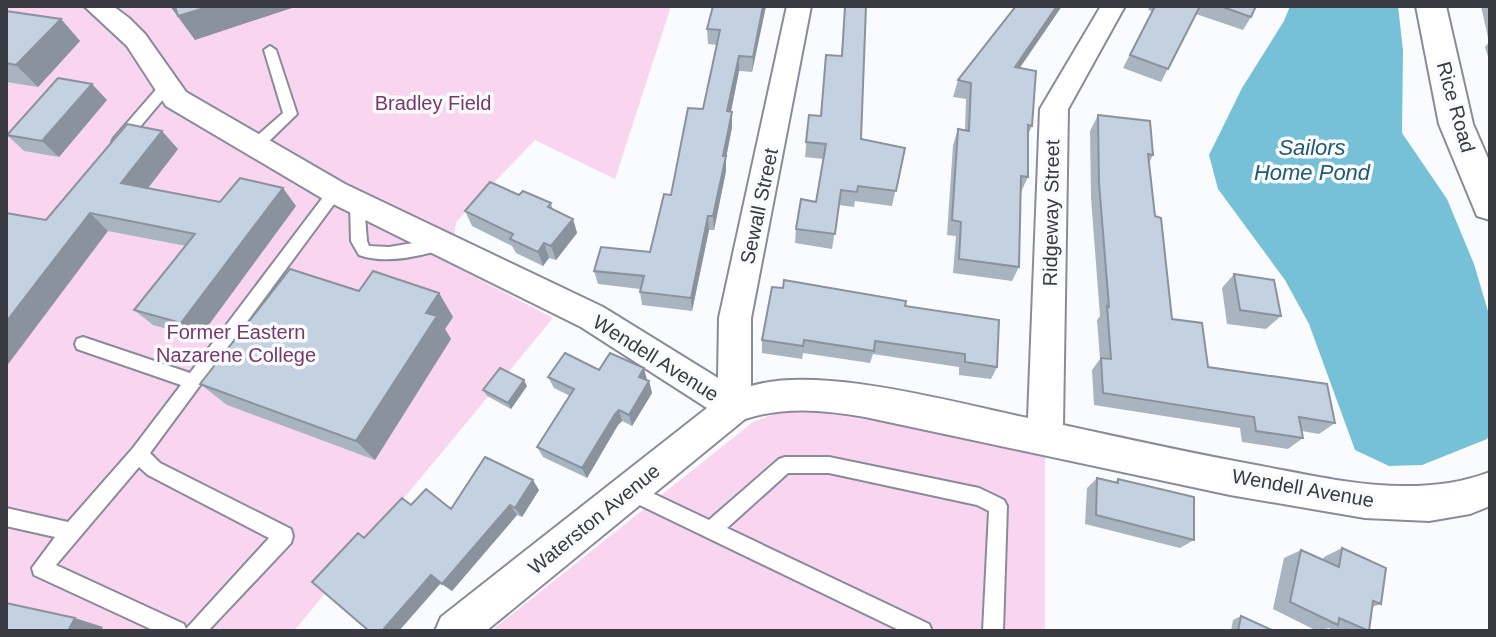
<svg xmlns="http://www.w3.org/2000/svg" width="1496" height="637" font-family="Helvetica,sans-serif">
<rect width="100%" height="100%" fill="#fafbfe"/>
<path fill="#fad5f0" d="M6,6H671L615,179L535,140L456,222L450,264L553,318L294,631H6Z
M790,408L1045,447V631H491L753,422Z"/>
<path fill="#76c0d8" d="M1290,6H1398L1403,50L1402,133L1447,199L1474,264L1490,318V433L1487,439L1422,465L1389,466L1355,450L1309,324L1285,280L1218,189L1209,155L1242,88L1284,21Z"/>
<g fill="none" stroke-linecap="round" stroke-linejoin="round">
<defs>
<path id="service" d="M270,46L276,50L297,114L260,150H250L248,146L250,142L283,113L264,50Z
M165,83L170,85V91L124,146H114L112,142L114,138L160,85Z
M335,186L342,192L340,196L150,453L160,463L291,529L293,536L291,543L208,631H155L34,575L32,568L55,537L6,526V508L68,522L133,448L181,385L77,349L75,344L77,339L83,337L190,373L330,188ZM139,467L148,475L269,538L186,629L184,624L56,565Z
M357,197L364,203L367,241L369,246L389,247L438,239L446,245L443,249C418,257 384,264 359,255L351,241L350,203Z
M785,457H829L979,488L1004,500L1007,506L1003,631H983L989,511L977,505L829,473H788L727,528L929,624L932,631H901L623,497L620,491L623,485L629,482L709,520L779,459Z"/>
<path id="minor" d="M84,6H113L129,18L145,34L186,92L345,184L603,307L718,378L719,318L787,6H811L751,318V386C821,365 955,403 1028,418L1040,109L1101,6H1125L1068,109L1063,425C1128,439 1194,454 1261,466C1335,480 1417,500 1490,472V506L1470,514L1429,521L1365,518L1230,495L865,417C825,410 784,406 745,419L486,631H435L441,617L707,408L581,327L325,200L166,106L127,46Z"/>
<path id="tertiary" d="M1416,6H1446L1473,124L1490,163V220L1477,216L1439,124Z"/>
</defs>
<use href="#service" stroke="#898b9c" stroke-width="4"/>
<use href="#minor" stroke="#898b9c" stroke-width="4"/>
<use href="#tertiary" stroke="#898b9c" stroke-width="4"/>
<use href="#service" fill="#fff" fill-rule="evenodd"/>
<use href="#minor" fill="#fff" fill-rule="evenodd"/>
<use href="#tertiary" fill="#fff" fill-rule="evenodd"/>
</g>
<path fill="#a9b4c1" d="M766,6L752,72L739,71L731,112L732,127L726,158V171L714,230H709L692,311L642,305L640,292V289L598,284L594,271L650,252L703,109L717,45L708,44L707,29Z
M845,6H876V7L866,6L861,139L905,148L892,206L855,201L854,207L839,205L832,249L795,243L796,229L816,202L824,159L805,157L809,115L820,116L841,56Z
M1016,6H1062L1020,68L1032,126L1028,135V177L1021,192L1019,267L1012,281L953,273L956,236L947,235L953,145L958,129L965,130L966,99L953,97L958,80Z
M1150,6H1256L1251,17L1243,30L1196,14L1161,82L1123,68L1152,11L1148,10Z
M1481,6H1490V63L1485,47L1489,42Z
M6,11L61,19L80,41L38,87L6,82Z
M107,100L59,157L24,151L7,135Z
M1098,115L1153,155L1149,163L1155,216L1172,319L1208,367L1335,423L1319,434L1302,431L1303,438L1288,449L1242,442L1240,428L1094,405L1092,370L1100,359L1097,320L1100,316L1091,198L1090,131Z
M178,149L148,188L220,202L296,206L199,338L153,325L134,310L186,246L108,231L46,220Z
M519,195L551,203L553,210L573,219L577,233L556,260L549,258L543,266L516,253L512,246L472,226L465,211Z
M1234,274L1281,316L1266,329L1227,324L1222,288Z
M359,291L439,293L453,317L445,329L451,339L375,460L227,405L200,384Z
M905,306L997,367L991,379L959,375V367L873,354L870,363L803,353L802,359L762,353V340Z
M599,370L649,381L652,393L632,426L622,421L618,425L587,478L543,457L537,447L570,396L554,388L548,377Z
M527,386L511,409L487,396L483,390Z
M1097,478L1115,482L1118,479L1194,540L1180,548L1085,524L1087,488Z
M539,490L522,517L517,515L452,591L441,583L365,538L411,505L451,509Z
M1342,548L1381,604L1372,607L1369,631H1334L1329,628L1317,631L1273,609L1284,558L1301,550L1323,560L1324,557Z
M1241,616L1274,631H1231L1233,620Z"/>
<path fill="#89929d" d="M170,6H298L195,40Z
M763,6H766L752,72L753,57Z
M1057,6H1062L1009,83L1015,67Z
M61,19L80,41L38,87L16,65Z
M739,56V71L728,126L727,111Z
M92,84L107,100L59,157L42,141Z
M732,112V127L726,158V171L714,230L713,216L723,156Z
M162,131L178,149L138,201L121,183Z
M283,188L296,206L199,338L181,323Z
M90,213L108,231L6,367V322Z
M708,216L709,230L692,311L691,298Z
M573,219L577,233L556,260L551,246Z
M544,243L549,258L543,266L538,252Z
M439,293L453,317L445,329L451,339L375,460L356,441L426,313Z
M644,368L647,380L639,377Z
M524,380L527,386L511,409L508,403Z
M649,381L652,393L632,426L629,415Z
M619,410L622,421L618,425L587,478L582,468L615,414Z
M533,480L539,490L522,517L515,508Z
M510,505L517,515L452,591L442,584Z
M431,575L441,583L399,631H382Z
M75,618L103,627L101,631H68Z"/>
<path fill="#c4d1e0" stroke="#89929d" stroke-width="2" d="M175,6H211L178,16Z
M713,6H763L753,57L739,56L727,111L732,112L723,156H726L713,216H708L691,298L640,292L644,276L594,271L601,247L650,252L664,194L671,195L688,108L703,109L720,30L707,29Z
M845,6H866L861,139L905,148L896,191L858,186L857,192L841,190L835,234L796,229L801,199L816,202L826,144L806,142L809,115L821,116L826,55L842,56Z
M1016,6H1057L1015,67L1036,71L1032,126L1028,125V177L1021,176L1019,267L959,259L961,222L952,220L958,129L969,131L971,83L958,80Z
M1155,6H1200L1168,69L1130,55Z
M1220,6H1256L1251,17Z
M6,11L61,19L16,65L6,63Z
M58,78L92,84L42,141L7,135Z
M1098,115L1150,121L1153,155L1148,154L1155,216L1161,218L1172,319L1202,323L1208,367L1327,384L1335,423L1299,417L1303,438L1256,431L1254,417L1103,393L1101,358L1111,359L1107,306L1109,307L1099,183Z
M127,124L162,131L121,183L220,202L240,178L283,188L181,323L134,310L195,234L90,213L6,322V213L46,220Z
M490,182L519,195L523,191L551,203L548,207L573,219L551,246L544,243L538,252L510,239L513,234L465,211Z
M290,269L359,291L373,271L439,293L426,313L437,316L356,441L200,384Z
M1234,274L1274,280L1281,316L1240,310Z
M784,280L906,301L905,306L999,320L997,367L965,362V354L875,341L874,351L804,340L803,346L762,340L772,287L783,288Z
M565,353L599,370L610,353L644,368L639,377L649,381L629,415L619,410L615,414L582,468L537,447L574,389L548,377Z
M500,368L524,380L508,403L483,390Z
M485,457L533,480L515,508L510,505L442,584L431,575L382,631H369L312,582L358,533L364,538L402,498L411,505L426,489L451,509Z
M1097,478L1118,483V479L1194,497V540L1096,515Z
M1342,548L1386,568L1381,604L1373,601L1369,631L1339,618L1338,625L1290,602L1301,550L1339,567Z
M6,603L75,618L68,631H6Z
M1241,616L1274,631H1238Z"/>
<g text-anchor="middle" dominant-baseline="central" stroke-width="7" stroke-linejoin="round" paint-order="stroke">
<g font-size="20" fill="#77386b" stroke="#fafbfe">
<text x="433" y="103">Bradley Field</text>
<text x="236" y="332">Former Eastern<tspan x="236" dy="23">Nazarene College</tspan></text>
</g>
<g font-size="20" fill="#393a42" stroke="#fafbfe">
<text transform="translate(1456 107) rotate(74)">Rice Road</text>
<text transform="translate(759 206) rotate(-78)">Sewall Street</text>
<text transform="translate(1051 213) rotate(-89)">Ridgeway Street</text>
<text transform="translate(656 358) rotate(32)">Wendell Avenue</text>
<text transform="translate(1303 488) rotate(10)">Wendell Avenue</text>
<text transform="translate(594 519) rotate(-39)">Waterston Avenue</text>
</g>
<g font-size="22" font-style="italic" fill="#1f5b6c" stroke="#fafbfe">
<text x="1312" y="147">Sailors<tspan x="1312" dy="25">Home Pond</tspan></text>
</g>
</g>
<rect width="1496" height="637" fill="none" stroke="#393a42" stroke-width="16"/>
</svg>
